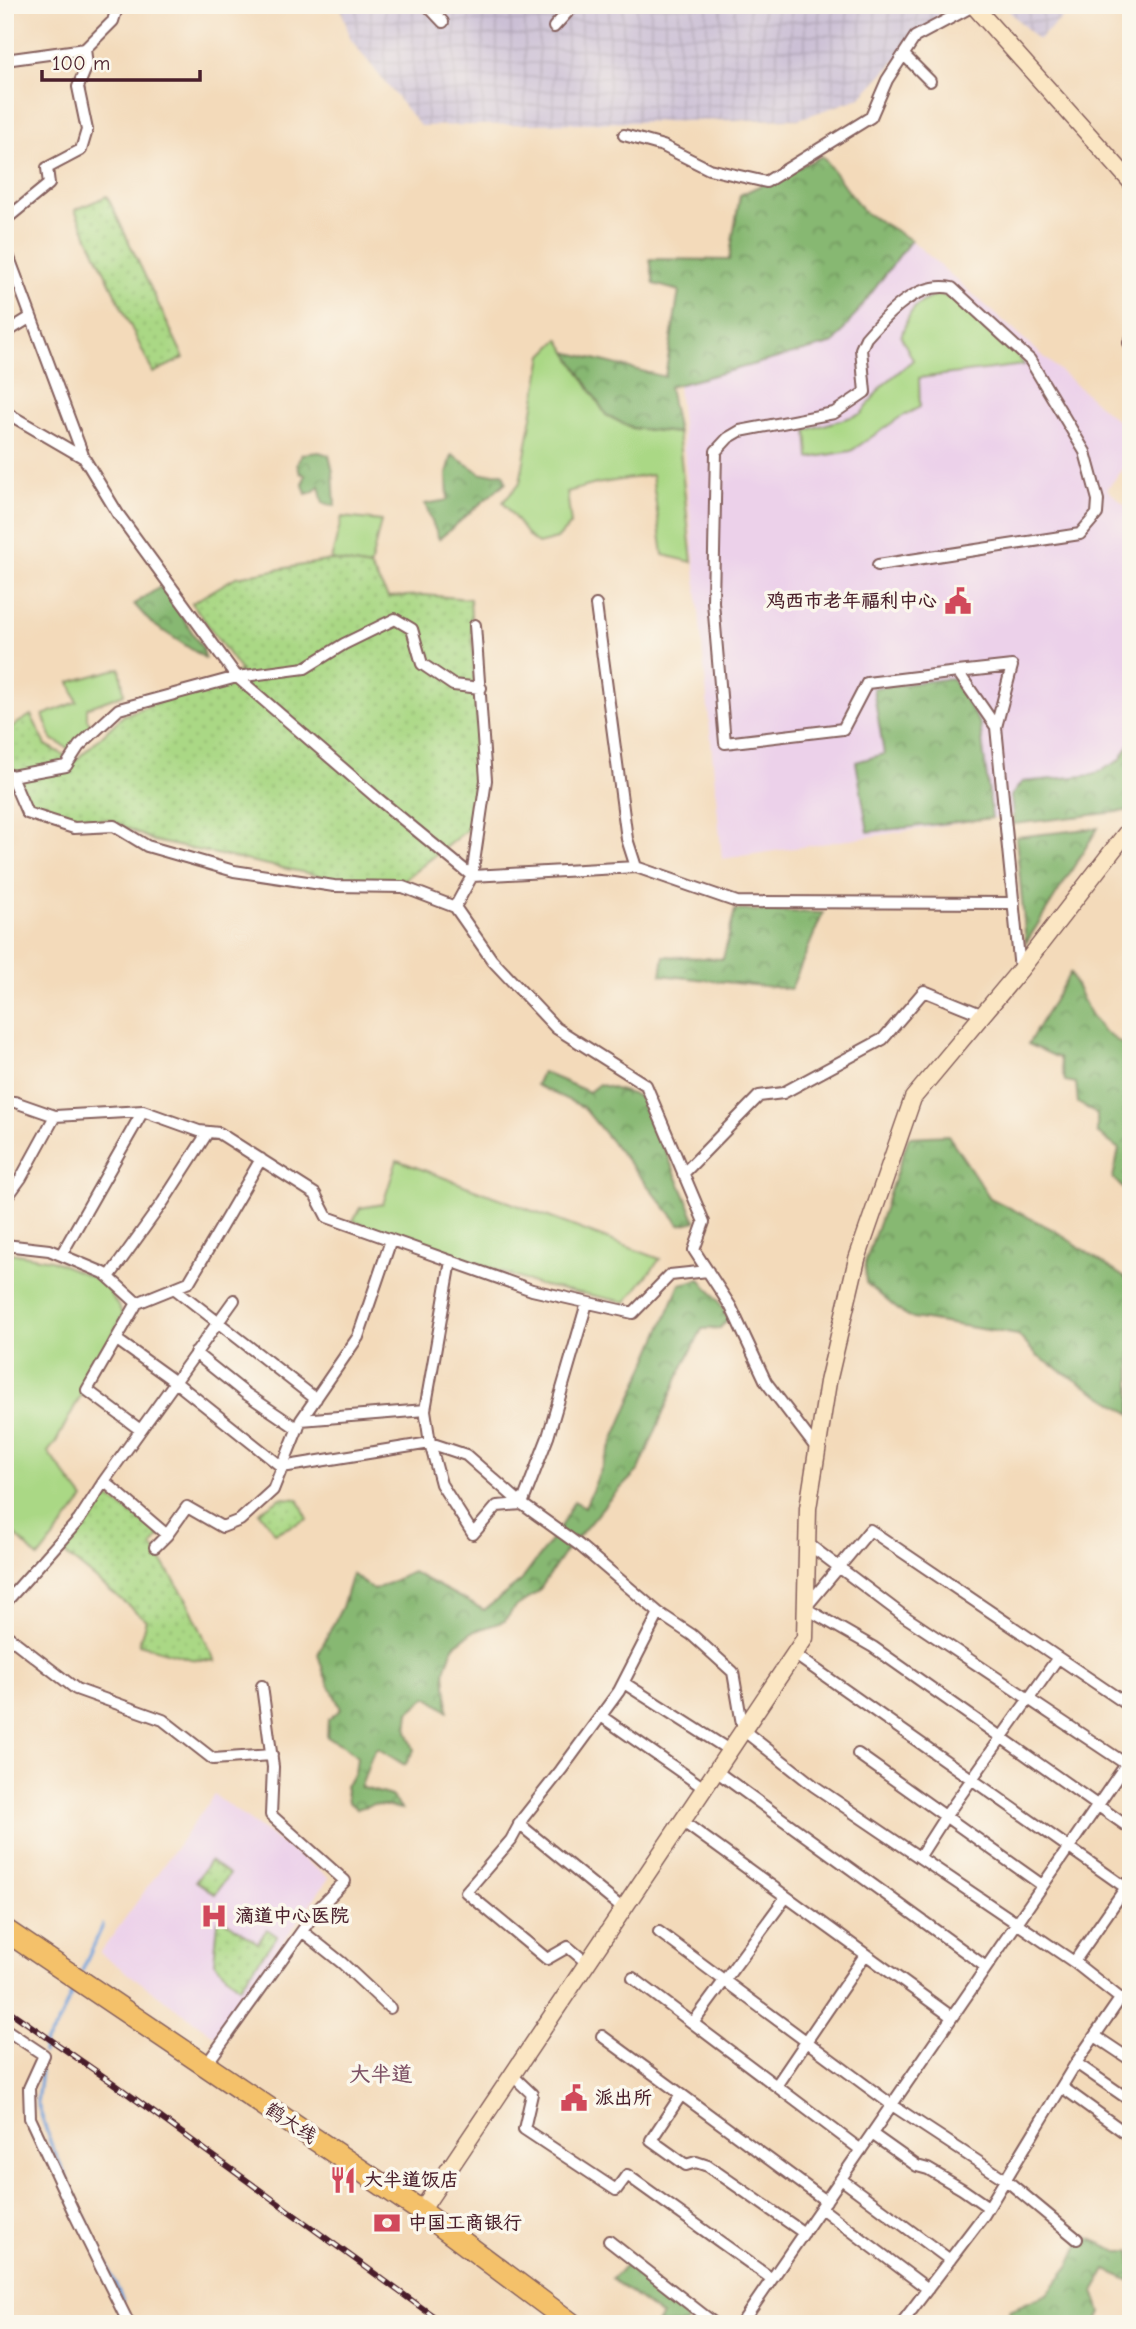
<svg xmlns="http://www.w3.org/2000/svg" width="1136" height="2329" font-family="'Comic Neue','LXGW WenKai TC',sans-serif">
<defs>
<pattern id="industrial-grid" width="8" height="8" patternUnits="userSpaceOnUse" patternTransform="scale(1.75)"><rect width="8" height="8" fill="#cbbfd5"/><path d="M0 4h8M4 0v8" fill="none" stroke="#b0a4b7"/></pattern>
<pattern id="forest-crowns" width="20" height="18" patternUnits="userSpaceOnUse" patternTransform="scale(1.75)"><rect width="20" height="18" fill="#87b872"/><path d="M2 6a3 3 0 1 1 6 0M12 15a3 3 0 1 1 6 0" fill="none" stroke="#70955e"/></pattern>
<pattern id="park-dots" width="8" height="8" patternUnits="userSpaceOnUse" patternTransform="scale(1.75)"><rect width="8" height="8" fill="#aad885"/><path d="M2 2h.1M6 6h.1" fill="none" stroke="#94b973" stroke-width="1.8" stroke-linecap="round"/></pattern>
</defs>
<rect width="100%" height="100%" fill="#fbf7ec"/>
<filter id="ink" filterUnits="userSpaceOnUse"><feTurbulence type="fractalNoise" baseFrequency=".0143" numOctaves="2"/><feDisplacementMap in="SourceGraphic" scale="14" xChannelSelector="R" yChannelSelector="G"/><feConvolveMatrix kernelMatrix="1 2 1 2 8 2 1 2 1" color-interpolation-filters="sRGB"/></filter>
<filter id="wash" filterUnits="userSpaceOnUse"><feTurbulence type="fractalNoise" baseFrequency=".00686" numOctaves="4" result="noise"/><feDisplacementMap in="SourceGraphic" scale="28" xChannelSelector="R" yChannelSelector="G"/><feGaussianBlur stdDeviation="1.57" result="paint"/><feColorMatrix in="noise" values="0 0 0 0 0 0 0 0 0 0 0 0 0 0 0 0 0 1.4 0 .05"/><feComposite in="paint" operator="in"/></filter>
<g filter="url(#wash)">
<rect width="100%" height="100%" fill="#f3daba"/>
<path fill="#ecd1ea" d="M911,240L1131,433V459L1107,489L1131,511V782L1117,799L722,859L677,374L837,337Z
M214,1795L329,1878L215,2036L100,1953Z"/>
<path fill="url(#industrial-grid)" d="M340,5H948L860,98L799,119L420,126L351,40Z
M1003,5H1076L1038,40Z"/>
<path fill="#aad885" stroke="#7a7c58" stroke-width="2" d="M940,294C974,304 1005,335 1024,365L919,378L920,407L899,418L851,451L809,458L807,430L861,414L882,386L913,360L901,337C909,311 913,303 940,294Z
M559,339L606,415L632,428L678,433L692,562L663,555L652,475L596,484L567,492L571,524L557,539L538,544L529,537L503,502L520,483L543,355Z
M342,517L381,521L370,567L331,560Z
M120,668L124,694L87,708V719L93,727L71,750L52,739L43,715L77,702L70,682Z
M397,1160L660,1259L626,1302L539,1285L353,1221L360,1208L383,1204Z
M5,1252L51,1260L104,1282L123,1315L56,1442L48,1452L84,1499L38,1558L5,1524Z"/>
<path fill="url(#forest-crowns)" stroke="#686c4e" stroke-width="2" d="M822,156L864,212L911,240L834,343L669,387L678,433L632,428L606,415L567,352L665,377L679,291L654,284L650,259L729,260L740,195Z
M319,452L329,455L333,472L335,506L323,503L319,486L313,492L306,494L303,485L305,475L300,473L297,464L302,454Z
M452,455L482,474L503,473L506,482L439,539L425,504L448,500L447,474Z
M162,586L203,649L205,658L151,623L134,604Z
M952,678L980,724L992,818L868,832L856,762L884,754L873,688Z
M1131,742V805L1126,811L1014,824L1011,796L1022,782L1093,775L1120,760Z
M1098,828L1026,943L1016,837Z
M735,910L823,913L791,989L661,975L664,956L723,959Z
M1070,973L1090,1014L1103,1031L1131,1050V1197L1113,1178L1119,1149L1097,1133V1114L1078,1103L1076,1083L1065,1081L1059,1058L1028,1044Z
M542,1072L589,1092L599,1084L638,1096L645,1104L696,1221L680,1225L583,1107L536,1085Z
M948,1135L990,1198L1054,1230L1131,1282V1414L1037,1356L1018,1335L907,1317L866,1283L865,1263L909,1137Z
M700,1279L719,1301L728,1319L720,1328L702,1329L680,1373L639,1470L608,1501L563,1555L538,1592L514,1608L505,1621L472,1632L453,1647L445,1671L448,1711L427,1697L409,1712L407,1731L414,1750L405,1765L377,1748C367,1761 368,1773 360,1787L391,1796L402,1809L373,1804L357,1809L348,1802L345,1786L355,1773L357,1757L343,1745L327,1737L328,1720L341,1709L324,1674L318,1654L342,1607L352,1574L374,1590L412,1572L484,1610L521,1581L558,1531L574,1501L585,1507L680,1284Z
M1083,2236L1118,2251H1131V2281L1106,2270L1094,2291L1101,2313L1096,2324H1005L1010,2310L1047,2294L1070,2265Z
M625,2265L692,2315L685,2324H657L662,2316L612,2279Z"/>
<path fill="url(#park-dots)" stroke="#7a7c58" stroke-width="2" d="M107,196L184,358L153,373L75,210Z
M331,560L370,567L388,597L424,595L470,599L479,752L468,829L403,881L335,879L154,841L109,819L77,821L33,807L12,766L5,762V731L31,715L46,745L75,761L124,715L241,671L192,603L236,577Z
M107,1496L160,1535L152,1546L186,1598L215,1661L191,1659L139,1644L146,1620L63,1552Z
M281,1498L298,1499L308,1519L275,1533L259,1512Z
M210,1861L229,1874L215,1894L196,1881Z
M221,1918L258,1943L267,1929L277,1936L239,1987L214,1962L218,1922Z"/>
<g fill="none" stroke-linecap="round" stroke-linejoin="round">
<path stroke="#6d9dd7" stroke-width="3.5" d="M82,1971L103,1925
M43,2053L44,2045L58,2024L74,1988
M41,2071L37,2102L51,2144L123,2301"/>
</g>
</g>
<g filter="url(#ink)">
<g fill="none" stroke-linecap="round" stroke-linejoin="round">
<defs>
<path id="street" d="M427,5L443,22
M554,27L574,5
M904,55L930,81
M5,60L85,49
M624,135L663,146L709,169L766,182L871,117L887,80L915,37L973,6
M5,220L49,184L47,168L81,150L87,130L78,87L87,65L85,49L113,21L118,5
M5,247L84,458
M5,333L31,317
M1131,339L1129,343L1131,344
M5,412L84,458L118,514L237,677L377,798L472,876L455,907L492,960L556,1028L646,1085L704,1222L694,1250L731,1307L766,1382L817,1449
M878,565L1080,534L1097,514L1098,500L1085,452L1030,360L952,288C917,281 887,314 866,338L861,349L865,392L834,413L740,431L728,438L716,451L713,602L725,743L843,729L867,683L958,672L996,727
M596,605L627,839L636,867L737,902L1014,903
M475,625L486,780L472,876L636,867
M958,672L1012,666L996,727L1020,970
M6,773L11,776L27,813L74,828L114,826L147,846L234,871L334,886L403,887L455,907
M11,776L66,766L79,746L119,709L237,677L305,668L344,644L395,619L412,629L422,664L453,685L481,688
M5,1102H15L55,1116L143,1111L199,1131L219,1133L315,1194L327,1217L532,1290L633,1313L670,1275L708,1271
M683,1174L759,1096L783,1093L883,1039L924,991L983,1015
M5,1200L21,1178L55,1116
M5,1245L49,1250L104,1273L137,1303L87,1390L139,1429
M61,1255L143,1111
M109,1277L163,1202L208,1132
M174,1288L316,1399
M137,1303L189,1282L261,1159
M117,1340L174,1381L282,1467L430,1443L441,1484L473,1534L497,1506L522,1504L548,1437L587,1303
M195,1353L245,1393L298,1429
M425,1410L451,1261
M301,1420L425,1410L430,1443L466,1455L522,1504L579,1545L659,1613L692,1635L733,1672L743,1730L814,1786L1074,1962L1131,1880
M167,1535L104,1481L234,1300
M807,1543L901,1614L1126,1764
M155,1547L167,1535L187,1507L222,1527L240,1520L273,1490L301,1420L358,1337L391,1240
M5,1603L79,1520L104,1481
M5,1634L76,1689L163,1720L213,1759L272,1755
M794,1654L1129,1890
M624,1683L729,1750
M1131,1707L870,1530L805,1608L873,1647L1131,1829
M601,1716L704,1788
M858,1754L1042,1885
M716,1771L986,1967
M682,1821L952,2017
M519,1824L623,1909
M920,1856L945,1817L1057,1659
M302,1931L342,1963L390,2008
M659,1932L892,2105L1006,2180L1077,2239
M1074,1962L1131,2007
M587,1963L568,1947L547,1959L466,1892L511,1840L523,1818L561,1770L619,1691L659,1613
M633,1978L861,2150
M693,2023L786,1897
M5,2029L44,2055L29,2088L30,2118L75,2215L129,2324
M602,2036L826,2201
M1095,2036L1131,2060
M1076,2063L1131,2101
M206,2065L317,1910L345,1881L271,1815L273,1767L262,1686
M512,2075L532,2094L524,2129L616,2190L627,2175L772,2279
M776,2086L865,1955
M1062,2087L1131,2137
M681,2095L651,2140L686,2165L696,2162L708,2166L804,2233
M872,2134L917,2166L928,2169L962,2189L988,2207
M841,2179L950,2260
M821,2208L928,2289
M609,2241L715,2324
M741,2324L1131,1757
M901,2324L984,2215L1076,2063L1120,1999"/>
<path id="secondary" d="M973,5L1131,182
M421,2211L805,1638L808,1508L828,1382L857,1259L913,1098L1020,970L1131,827"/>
<path id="highway" d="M5,1930L421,2211L572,2324"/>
</defs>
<use href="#street" stroke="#85605d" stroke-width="14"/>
<use href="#secondary" stroke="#85605d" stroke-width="19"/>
<use href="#highway" stroke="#85605d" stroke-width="24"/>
<use href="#street" stroke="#fff" stroke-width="10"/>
<use href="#secondary" stroke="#fbe6c3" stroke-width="16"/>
<use href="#highway" stroke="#f4c16a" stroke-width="21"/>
<defs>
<path id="rail" d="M5,2008L113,2083L444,2324"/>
</defs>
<use href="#rail" stroke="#4a1f2b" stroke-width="6"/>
<use href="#rail" stroke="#fbf7ec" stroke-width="3.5" stroke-dasharray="10" stroke-linecap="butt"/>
</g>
</g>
<defs>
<symbol id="civic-bare" viewBox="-9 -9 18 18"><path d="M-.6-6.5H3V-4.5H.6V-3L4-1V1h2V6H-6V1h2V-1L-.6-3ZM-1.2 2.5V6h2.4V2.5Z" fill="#d1495b" stroke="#fbf7ec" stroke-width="2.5" paint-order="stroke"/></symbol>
<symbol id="hospital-bare" viewBox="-9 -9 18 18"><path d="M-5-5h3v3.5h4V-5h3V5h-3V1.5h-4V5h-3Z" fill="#d1495b" stroke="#fbf7ec" stroke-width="2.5" paint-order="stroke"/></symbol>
<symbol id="restaurant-bare" viewBox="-9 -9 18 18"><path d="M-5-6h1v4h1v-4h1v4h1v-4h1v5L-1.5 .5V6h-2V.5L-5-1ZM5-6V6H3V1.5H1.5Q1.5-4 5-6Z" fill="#d1495b" stroke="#fbf7ec" stroke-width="2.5" paint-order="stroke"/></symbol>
<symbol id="bank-bare" viewBox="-9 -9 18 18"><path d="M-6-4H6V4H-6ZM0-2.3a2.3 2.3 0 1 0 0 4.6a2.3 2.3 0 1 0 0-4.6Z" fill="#d1495b" stroke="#fbf7ec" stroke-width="2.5" paint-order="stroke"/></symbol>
</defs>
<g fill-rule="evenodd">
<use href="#civic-bare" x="939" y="582" width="38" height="38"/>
<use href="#hospital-bare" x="195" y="1897" width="38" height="38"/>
<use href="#civic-bare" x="555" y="2079" width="38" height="38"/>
<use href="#restaurant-bare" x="324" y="2161" width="38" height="38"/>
<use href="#bank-bare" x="368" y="2204" width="38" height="38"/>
</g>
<g text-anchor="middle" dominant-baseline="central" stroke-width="7" stroke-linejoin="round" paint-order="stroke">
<g font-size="19" font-weight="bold" fill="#4a1f2b" stroke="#fbf7ec" text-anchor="start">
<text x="937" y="601" text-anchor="end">鸡西市老年福利中心</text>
<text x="235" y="1916">滴道中心医院</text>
<text x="595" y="2098">派出所</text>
<text x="364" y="2180">大半道饭店</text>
<text x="408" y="2223">中国工商银行</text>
</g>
<g font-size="19" fill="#4a1f2b" stroke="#fbf7ec">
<text transform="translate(291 2123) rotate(34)">鹤大线</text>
</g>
<g font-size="21" font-weight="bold" fill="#7e5266" stroke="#fbf7ec">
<text x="381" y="2074">大半道</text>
</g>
</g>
<rect width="1136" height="2329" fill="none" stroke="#fbf7ec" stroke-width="28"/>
<path d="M42 70v10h158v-10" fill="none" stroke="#4a1f2b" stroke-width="3.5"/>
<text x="52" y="70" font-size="21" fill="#4a1f2b" stroke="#fbf7ec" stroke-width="5" paint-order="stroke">100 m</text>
</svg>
